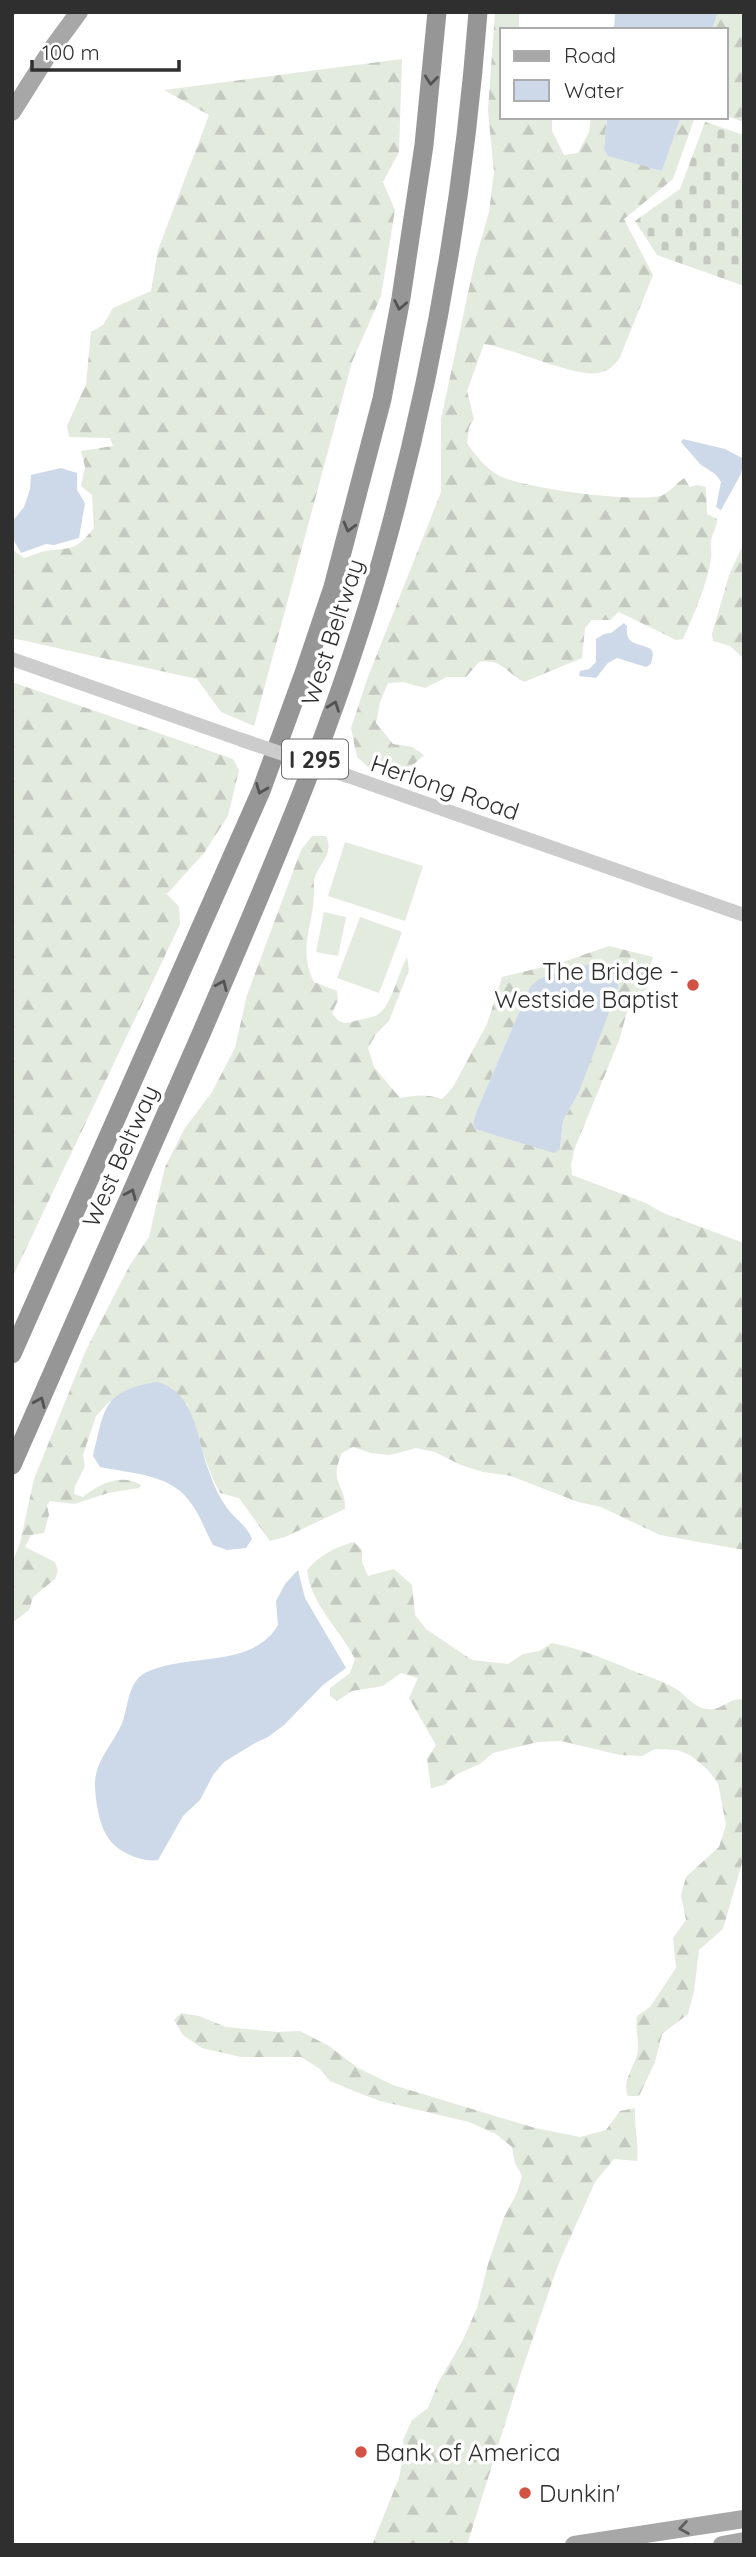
<svg xmlns="http://www.w3.org/2000/svg" width="756" height="2557" font-family="Quicksand,sans-serif">
<defs>
<pattern id="forest-firs" width="22" height="20" patternUnits="userSpaceOnUse" patternTransform="scale(1.75)"><rect width="22" height="20" fill="#e3eade"/><path d="M5 1l3.5 6h-7zM16 11l3.5 6h-7z" fill="#c3c9bf"/></pattern>
<pattern id="cemetery-stones" width="16" height="16" patternUnits="userSpaceOnUse" patternTransform="scale(1.75)"><rect width="16" height="16" fill="#e3eade"/><path d="M2 7V4a2 2 0 0 1 4 0v3zM10 15v-3a2 2 0 0 1 4 0v3z" fill="#c3c9bf"/></pattern>
</defs>
<rect width="100%" height="100%" fill="#fff"/>
<path fill="url(#forest-firs)" fill-rule="evenodd" d="M495,12H519V30H502V117H552V131L564,155L578,153L589,132L591,117H607L604,149L662,171L681,117H695L673,179L624,219L653,275L620,357C615,365 609,371 598,373C573,377 513,348 484,344L467,391L474,419L469,427L467,443C475,455 484,466 496,474C516,488 641,504 663,495C670,491 677,483 684,478L690,487L697,485L706,487L707,514L717,519C717,528 712,533 711,541C710,546 712,552 711,558C707,585 694,614 683,639L676,640L619,612L610,620H592L585,628L582,658L524,682C505,672 503,659 479,662L466,677H447L425,688L403,682L388,683L380,702L376,723L393,744L412,747L424,755L412,766L388,771L368,767L357,757L351,728L368,677L441,492V419L474,265L489,212L494,172L488,110Z
M718,12H744V122L726,116V30H712Z
M402,59L399,152L383,182L395,210L381,296L352,362L254,726L221,712L197,679L12,638V549L24,558C31,556 39,552 46,551C73,547 74,552 94,528L92,495L81,486L85,467L81,451L113,446L110,438L69,437L67,426L86,384L91,332L103,325L113,308L151,291L158,250L209,115L164,90Z
M744,543V659L730,646L713,641L712,634L729,575Z
M12,682L233,759L239,770L228,816L204,853L167,894L179,907L180,924L12,1278Z
M312,836H326C335,855 318,863 314,880C313,885 315,891 314,896C312,929 298,949 314,982L337,991L338,1000L332,1013C339,1023 344,1025 355,1021C362,1019 371,1018 377,1015C391,1008 398,973 407,957L409,970L389,1021L376,1034L368,1048L374,1067L400,1098C415,1095 427,1094 442,1099L453,1087L487,1024L502,977L563,962L609,946L653,957L646,981L649,987L633,999L626,1015L620,1038L574,1150L571,1165L572,1175L646,1203L663,1213L744,1243V1550L660,1535L601,1507L578,1502L511,1476L483,1472L461,1465L435,1452L416,1448L390,1455L371,1453L353,1447L342,1453C328,1484 346,1483 345,1509L285,1537L270,1541L239,1498L220,1493C205,1465 198,1434 187,1404L110,1401L96,1416L83,1455L85,1466L75,1486L74,1494L83,1497C99,1484 121,1473 141,1485L139,1488L108,1493L74,1504L50,1501L47,1505L49,1515L44,1533L31,1535L25,1547L55,1562L58,1571L55,1579L33,1597L29,1610L12,1623V1563L20,1543L34,1479L86,1350L130,1265L149,1237L165,1167L185,1128L212,1092L235,1048L247,995L301,850ZM589,964L617,968L592,1056L579,1092L563,1121L560,1149L546,1151L536,1146L475,1129L473,1123L477,1110L530,987Z
M354,1542L362,1550V1562L368,1576L394,1569L412,1585L415,1615L426,1629L472,1660L508,1664L523,1654L539,1651L552,1643C582,1649 608,1660 636,1672C649,1677 664,1681 676,1689C687,1696 694,1708 708,1709C722,1711 727,1698 744,1699V1856L723,1929L699,1950L694,1991L688,2014L662,2034L655,2062L639,2096H628C621,2081 635,2067 638,2051C639,2040 635,2030 637,2016L650,2007L676,1968L673,1938L686,1920L681,1895L686,1877L719,1847L726,1825L718,1783L707,1769L690,1755L677,1750L655,1749L642,1756L620,1755L561,1741L538,1742L493,1753L480,1764L457,1774L444,1785L431,1788L427,1759L436,1745L409,1698L418,1678L401,1673L383,1686L352,1691L337,1701L330,1696V1688L350,1673L355,1659C340,1629 311,1605 307,1570C320,1555 335,1547 354,1542Z
M181,2013L199,2016L226,2027L278,2032L300,2031L329,2046L358,2068L393,2085L535,2128L580,2137L606,2130L620,2111L635,2108C634,2126 639,2143 637,2161L614,2159L595,2182L558,2265L521,2373L467,2545H372L399,2478L404,2452L403,2440L412,2420L428,2408L439,2381L462,2342L477,2308L488,2264L504,2217L517,2193L522,2176L515,2163L512,2147L496,2134L469,2122L380,2101L354,2091L330,2081L320,2069L301,2057H241L202,2048L183,2035L174,2020Z"/>
<path fill="url(#cemetery-stones)" d="M705,122L744,135V286L657,255L635,221L680,189Z"/>
<path fill="#e3eade" d="M345,842L423,866L405,921L328,896Z
M324,912L346,917L338,956L316,952Z
M360,917L402,932L379,993L337,978Z"/>
<path fill="#cdd9e8" d="M615,12H718L712,30H614Z
M607,117H681L662,171L608,156L604,149Z
M683,439L725,449L744,459L741,474L721,510L716,507L721,482C717,473 708,470 700,464C694,457 687,449 681,442Z
M61,468L77,473V490L85,503L79,538L54,545L46,544L21,553L12,537V522L24,507L30,489L31,475Z
M624,623L627,626C625,646 637,642 651,649L653,654L651,664L646,667L617,658L608,663L596,678L579,676L580,671L589,669L596,662V639L604,634L611,633Z
M589,964L617,968L620,977L617,991L579,1092L563,1121L560,1149L554,1153L475,1129L473,1123L477,1110L530,987L539,979Z
M157,1382C196,1392 197,1440 209,1471C212,1482 219,1496 225,1505C233,1518 247,1525 252,1539L246,1548L227,1550L213,1545C206,1532 201,1518 193,1506C173,1473 132,1474 100,1467L93,1456C105,1408 102,1391 157,1382Z
M298,1570L305,1598L346,1668L323,1685L284,1725L268,1737L255,1743L224,1762L213,1775L200,1800L183,1816L158,1860C142,1863 115,1851 107,1836C99,1824 95,1799 95,1784C95,1760 115,1742 123,1721C128,1705 129,1681 145,1673C185,1652 252,1670 278,1625L276,1601L285,1584Z"/>
<g fill="none" stroke-linecap="round" stroke-linejoin="round">
<path stroke="#ccc" stroke-width="14" d="M12,659L242,740
M348,776L744,915"/>
<path stroke="#a7a7a7" stroke-width="18" d="M12,112L51,50L79,12
M574,2545L744,2519
M722,2545L744,2541"/>
<path stroke="#969696" stroke-width="19" d="M12,1354L261,791L304,673L333,587L382,399L401,298L424,145L437,12
M12,1465C75,1321 138,1177 201,1034C268,878 336,722 382,558C432,380 464,197 478,12"/>
<path stroke="#ccc" stroke-width="14" d="M242,740L348,776"/>
</g>
<defs><path id="oneway-chevron" d="M-2-3.5L2.5 0L-2 3.5" fill="none" stroke-width="1.6" stroke-linecap="round" stroke-linejoin="round" transform="scale(1.75)"/></defs>
<g stroke="#535353">
<use href="#oneway-chevron" transform="translate(431 80) rotate(96)"/>
<use href="#oneway-chevron" transform="translate(400 305) rotate(101)"/>
<use href="#oneway-chevron" transform="translate(349 527) rotate(105)"/>
<use href="#oneway-chevron" transform="translate(334 706) rotate(-70)"/>
<use href="#oneway-chevron" transform="translate(261 789) rotate(112)"/>
<use href="#oneway-chevron" transform="translate(222 985) rotate(-66)"/>
<use href="#oneway-chevron" transform="translate(131 1194) rotate(-66)"/>
<use href="#oneway-chevron" transform="translate(40 1402) rotate(-66)"/>
</g>
<use stroke="#5f5f5f" href="#oneway-chevron" transform="translate(684 2528) rotate(171)"/>
<g fill="#d25245" stroke="#fff" stroke-width="2.5">
<circle cx="693" cy="985" r="7"/>
<circle cx="361" cy="2452" r="7"/>
<circle cx="525" cy="2493" r="7"/>
</g>
<g text-anchor="middle" dominant-baseline="central" stroke-width="7" stroke-linejoin="round" paint-order="stroke">
<rect fill="#fff" stroke="#6d6d6d" stroke-width="2" x="282" y="739.5" width="66" height="39" rx="5"/>
<g font-size="23" font-weight="bold" fill="#2f2f2f">
<text x="315" y="759">I 295</text>
</g>
<g font-size="24" fill="#2f2f2f" stroke="#fff">
<text transform="translate(332 632) rotate(-72)">West Beltway</text>
<text transform="translate(445 787) rotate(19)">Herlong Road</text>
<text transform="translate(120 1156) rotate(-66)">West Beltway</text>
</g>
<g font-size="24" fill="#2f2f2f" stroke="#fff" text-anchor="start">
<text x="679" y="971" text-anchor="end">The Bridge -<tspan x="679" dy="28">Westside Baptist</tspan></text>
<text x="375" y="2452">Bank of America</text>
<text x="539" y="2493">Dunkin'</text>
</g>
</g>
<rect width="756" height="2557" fill="none" stroke="#2f2f2f" stroke-width="28"/>
<rect x="500" y="28" width="228" height="91" fill="#ffffff" stroke="#acacac" stroke-width="2"/>
<rect x="514" y="51" width="35" height="10" fill="#a7a7a7" stroke="#acacac" stroke-width="2"/>
<text x="564" y="63" font-size="21" fill="#2f2f2f">Road</text>
<rect x="514" y="80" width="35" height="21" fill="#cdd9e8" stroke="#acacac" stroke-width="2"/>
<text x="564" y="98" font-size="21" fill="#2f2f2f">Water</text>
<path d="M32 60v10h147v-10" fill="none" stroke="#2f2f2f" stroke-width="3.5"/>
<text x="42" y="60" font-size="21" fill="#2f2f2f" stroke="#ffffff" stroke-width="5" paint-order="stroke">100 m</text>
</svg>
